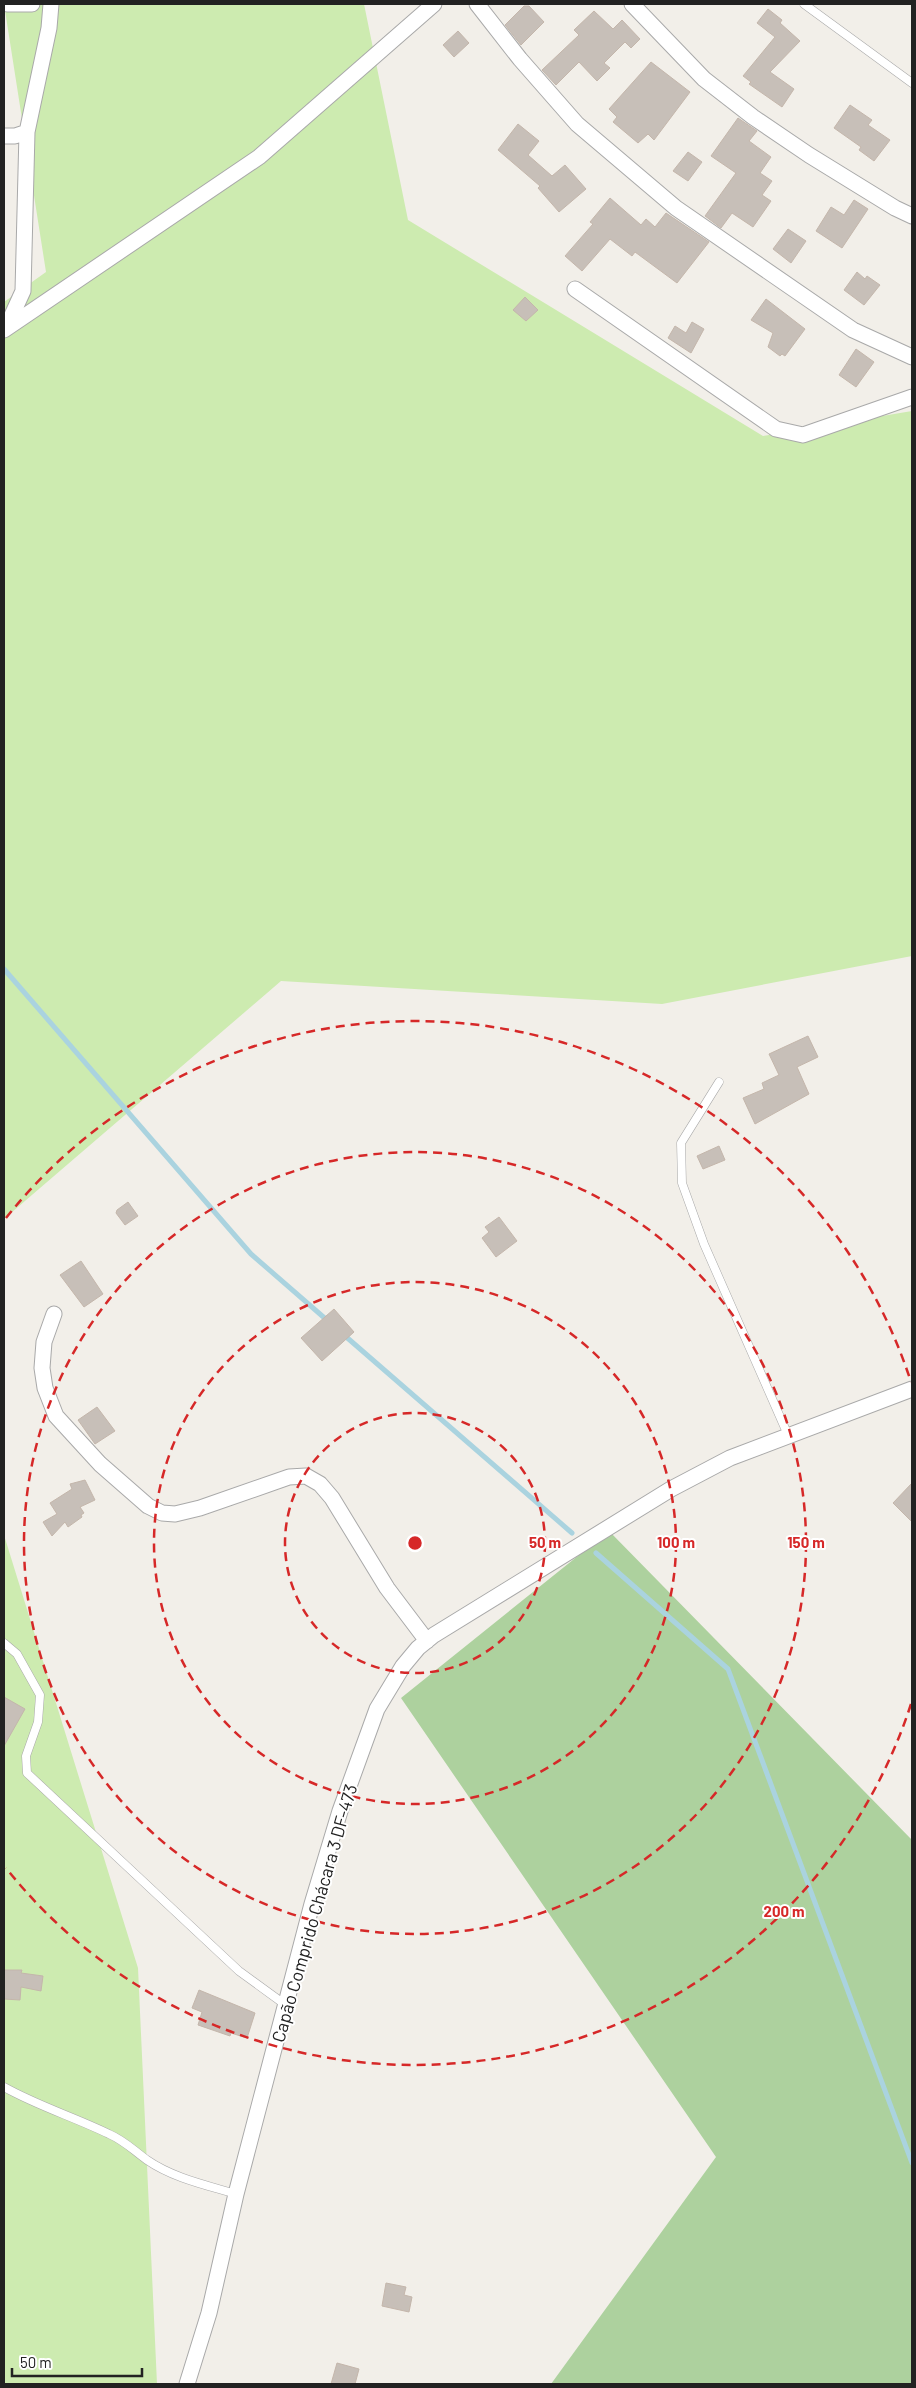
<svg xmlns="http://www.w3.org/2000/svg" width="916" height="2388" font-family="Barlow,sans-serif">
<rect width="100%" height="100%" fill="#f2efe9"/>
<path fill="#cdebb0" d="M4,4H364L408,220L763,436L912,411V956L662,1004L281,981L4,1219V302L46,272Z
M4,1535L138,1968L157,2384H4Z"/>
<path fill="#add19e" d="M609,1531L912,1840V2384H551L716,2157L401,1698Z"/>
<g fill="none" stroke-linecap="round" stroke-linejoin="round">
<path stroke="#aad3df" stroke-width="5" d="M4,969L251,1254L328,1321
M344,1335L572,1533
M596,1553L728,1669L912,2163"/>
</g>
<path fill="#c7bfb8" stroke="#c4b6ab" d="M524,6H529L544,22L521,45L505,25Z
M768,9L782,20L780,23L800,41L770,72L794,89L782,107L749,84L751,82L743,76L775,37L757,23Z
M594,11L613,29L622,20L640,39L631,48L625,42L604,63L610,68L597,81L579,62L556,85L542,70L579,35L574,30Z
M458,31L469,43L454,57L443,45Z
M651,62L690,92L654,140L648,134L638,143L613,122L617,117L609,109Z
M850,105L872,120L868,125L890,140L874,161L859,150L861,147L834,128Z
M738,118L757,131L749,141L771,157L760,173L772,181L762,195L771,201L753,227L732,213L721,228L705,216L736,173L711,156Z
M518,124L539,141L528,155L552,176L565,165L586,189L559,212L538,188L540,186L498,150Z
M688,152L702,162L688,181L673,171Z
M610,198L641,225L646,219L655,227L666,213L709,242L677,283L635,252L632,256L610,239L582,271L565,256L593,224L590,222Z
M854,200L868,209L842,248L816,231L831,207L844,215Z
M788,229L806,241L791,263L773,249Z
M857,272L865,279L867,276L880,285L864,305L844,290Z
M525,297L538,310L526,321L513,310Z
M766,299L805,329L785,356L782,354L780,356L768,347L773,333L751,320Z
M692,322L704,329L691,353L668,338L675,326L686,333Z
M856,349L874,362L856,387L839,375Z
M808,1036L818,1057L797,1067L809,1094L755,1124L743,1098L764,1089L762,1083L779,1075L769,1054Z
M719,1146L725,1160L703,1169L697,1156Z
M128,1202L138,1216L125,1225L116,1213L117,1210Z
M499,1217L517,1241L496,1257L482,1238L489,1232L485,1227Z
M81,1261L103,1294L84,1307L60,1275Z
M334,1309L354,1332L322,1361L301,1338Z
M97,1407L115,1431L95,1444L78,1420Z
M85,1480L95,1500L80,1507L84,1513L81,1515L82,1517L68,1527L65,1522L52,1536L43,1522L57,1514L50,1503L72,1489L70,1484Z
M912,1483V1522L893,1503Z
M4,1697L25,1709L4,1746Z
M4,1970H22L21,1973L43,1976L41,1991L21,1987L20,2000L4,1999Z
M199,1990L255,2013L247,2038L231,2033L230,2036L198,2025L202,2012L192,2008Z
M386,2283L406,2287L404,2295L412,2297L409,2312L382,2306Z
M337,2363L359,2369L355,2384H331Z"/>
<g fill="none" stroke-linecap="round" stroke-linejoin="round">
<defs>
<path id="lane" d="M804,4L912,83
M719,1082L681,1143L682,1183L704,1244L788,1435
M4,1643L17,1654L40,1695L38,1722L26,1756L27,1773L239,1971L287,2006
M4,2087C38,2106 74,2117 109,2134C125,2141 133,2150 147,2160C173,2178 206,2185 236,2194"/>
<path id="street" d="M7,4H32
M477,4L520,59L577,124L676,208L853,330L912,357
M632,4L704,79L753,117L809,155L895,208L912,216
M4,136H15L27,132L49,28L51,4
M575,289L776,429L803,435L912,397
M7,326L23,291L27,132
M4,330L259,157L434,4
M54,1314L44,1342L42,1368L45,1388L56,1416L100,1464L148,1506L162,1513L175,1514L200,1508L289,1477L306,1476L320,1484L332,1498L387,1588L427,1641
M187,2384L209,2313L236,2194L312,1904L340,1811L377,1709L403,1666L418,1648L434,1635L671,1489L730,1458L912,1389"/>
</defs>
<use href="#lane" stroke="#a9a9a9" stroke-width="9"/>
<use href="#street" stroke="#a9a9a9" stroke-width="17"/>
<use href="#lane" stroke="#fff" stroke-width="8"/>
<use href="#street" stroke="#fff" stroke-width="15"/>
</g>
<g fill="none" stroke="#d62828" stroke-width="2.5" stroke-dasharray="9 6">
<circle cx="415" cy="1543" r="130"/>
<circle cx="415" cy="1543" r="261"/>
<circle cx="415" cy="1543" r="391"/>
<path d="M911 1704A522 522 0 0 1 6 1868M6 1218A522 522 0 0 1 911 1382"/>
</g>
<g text-anchor="middle" dominant-baseline="central" stroke-width="4" stroke-linejoin="round" paint-order="stroke">
<g font-size="18" fill="#222" stroke="#fff">
<text transform="translate(314 1913) rotate(-74)">Capão Comprido Chácara 3 DF-473</text>
</g>
</g>
<circle cx="415" cy="1543" r="8" fill="#d62828" stroke="#fff" stroke-width="2.5"/>
<g font-size="15" text-anchor="middle" font-weight="bold" fill="#d62828" stroke="#fff" stroke-width="4" stroke-linejoin="round" paint-order="stroke">
<text x="545" y="1548">50 m</text>
<text x="676" y="1548">100 m</text>
<text x="806" y="1548">150 m</text>
<text x="784" y="1917">200 m</text>
</g>
<rect width="916" height="2388" fill="none" stroke="#222222" stroke-width="10"/>
<path d="M12 2368v8h130v-8" fill="none" stroke="#222222" stroke-width="2.5"/>
<text x="20" y="2368" font-size="15" fill="#222222" stroke="#ffffff" stroke-width="4" paint-order="stroke">50 m</text>
</svg>
